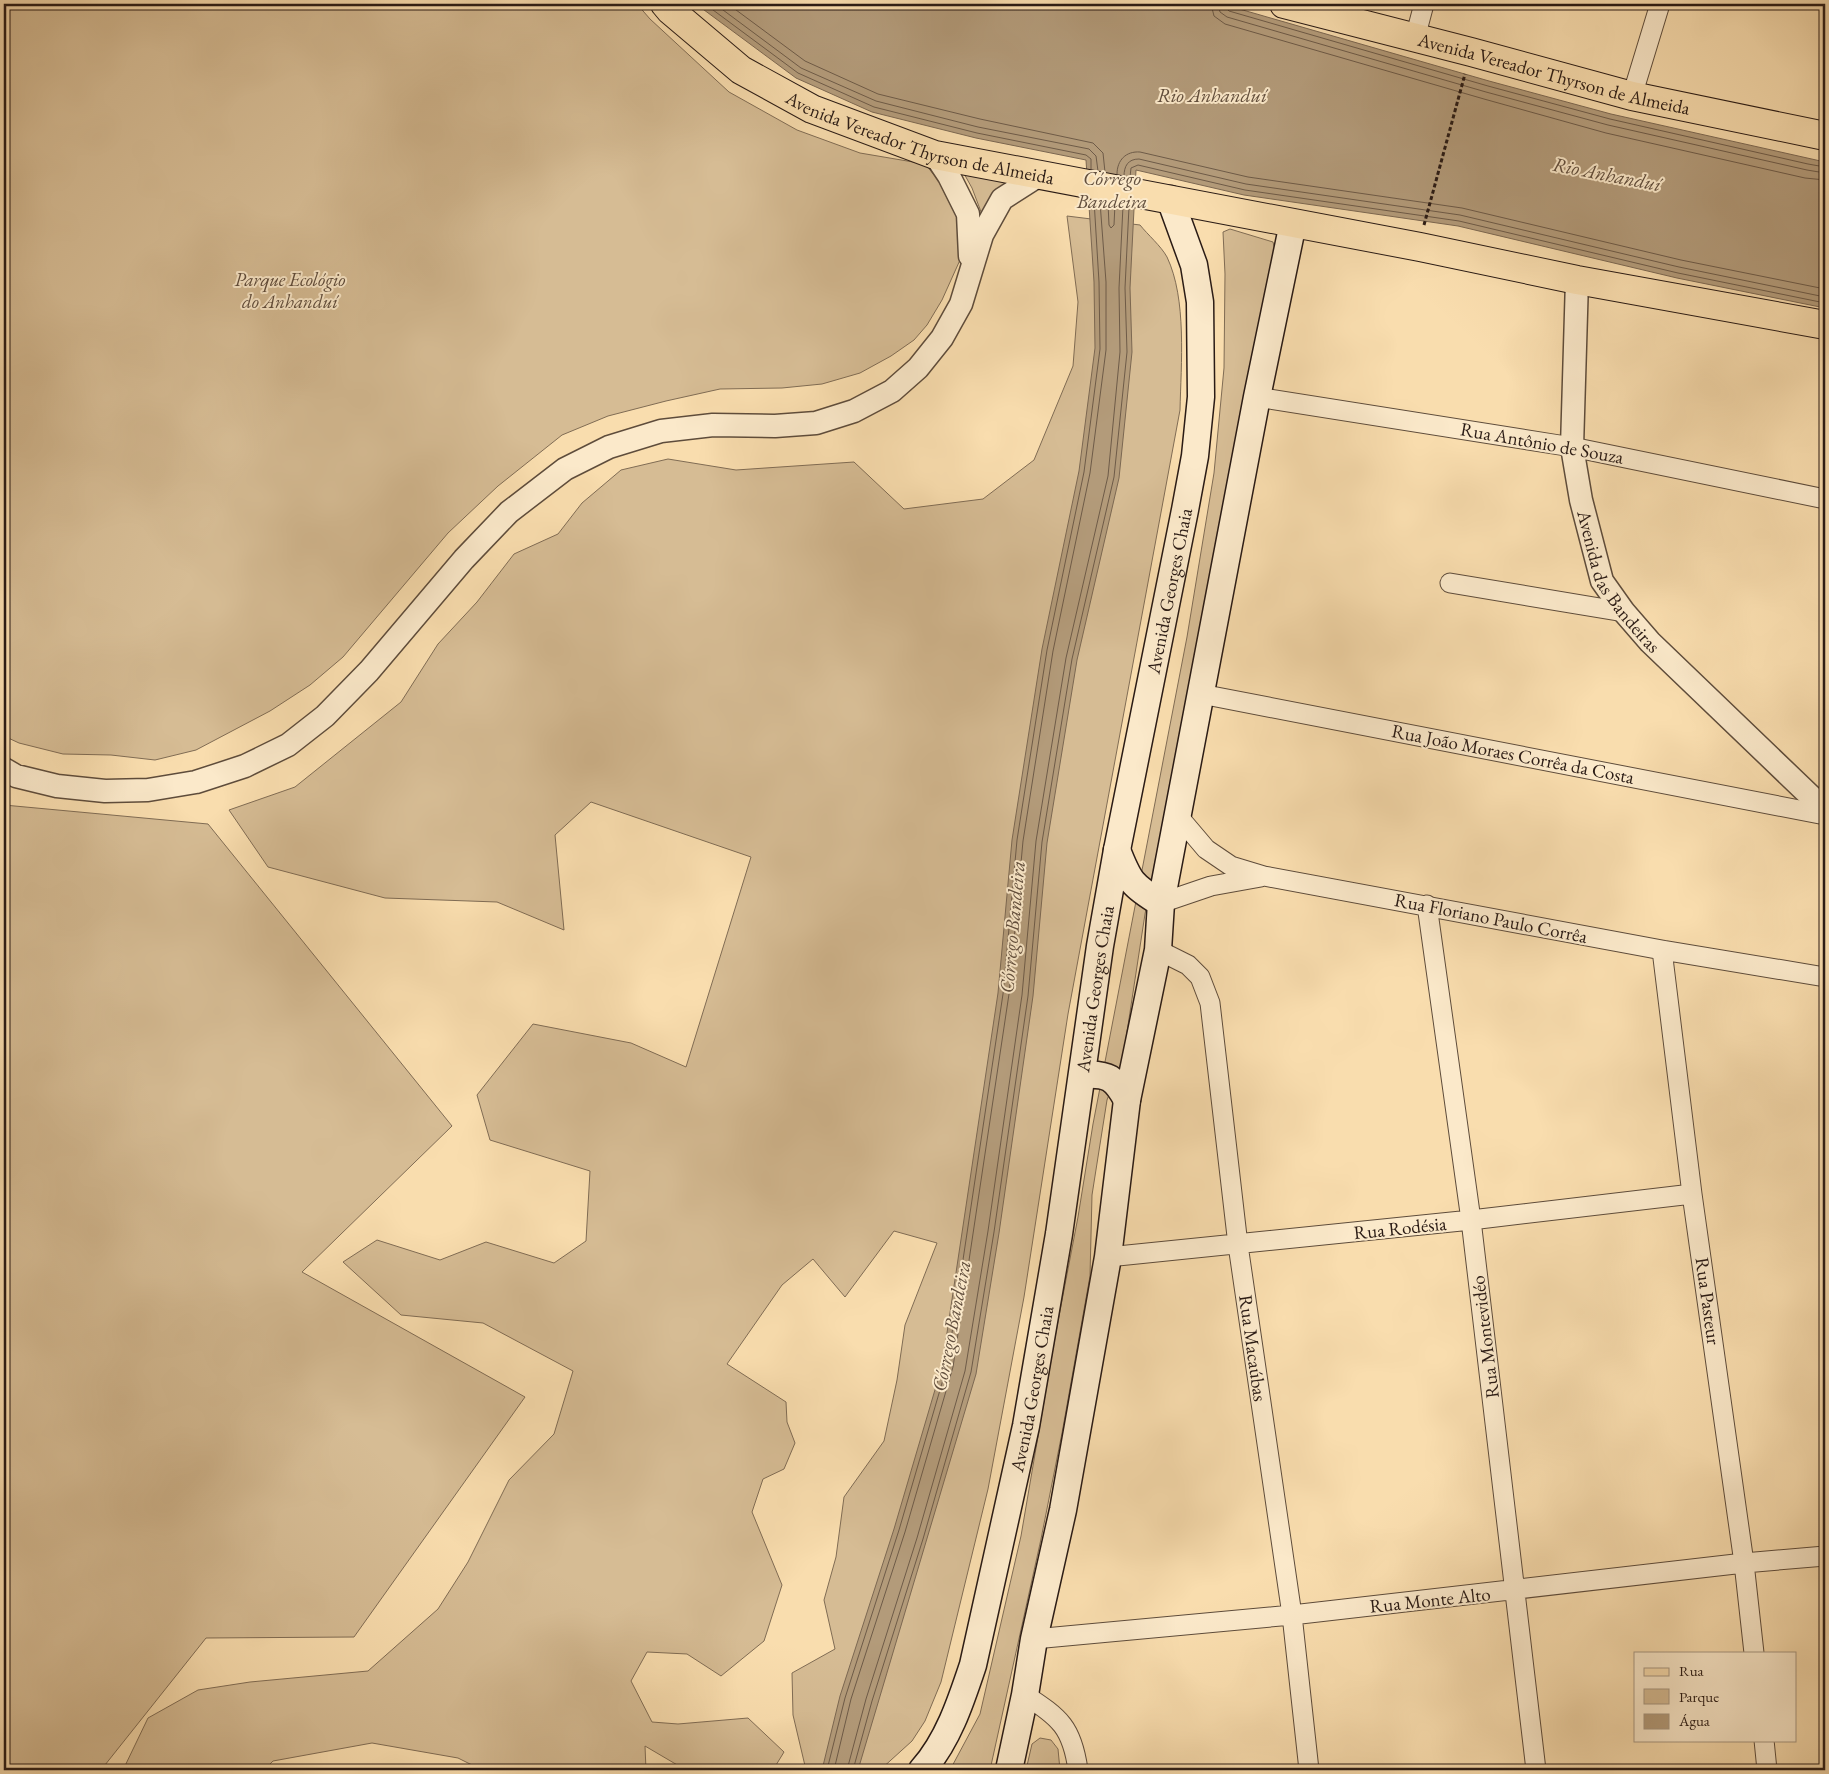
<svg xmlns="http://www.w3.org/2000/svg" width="1829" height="1774" font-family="'EB Garamond',serif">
<rect width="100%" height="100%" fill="#f9ddae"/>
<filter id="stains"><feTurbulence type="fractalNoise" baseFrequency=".004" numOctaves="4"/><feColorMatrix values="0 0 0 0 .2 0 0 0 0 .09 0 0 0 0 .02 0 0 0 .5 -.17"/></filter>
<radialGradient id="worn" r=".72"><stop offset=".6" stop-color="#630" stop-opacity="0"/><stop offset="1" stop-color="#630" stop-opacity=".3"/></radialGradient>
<path fill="#d6bc94" stroke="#806c54" d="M4,4H637L650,19L729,92L797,130L860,153L925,164L940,182L956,211L960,260L942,300L927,325L914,340L891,356L860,373L822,384L782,388L720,389L666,401L608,416L562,435L498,486L448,533L343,657L310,685L270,711L196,750L155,760L111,755L63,754L19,743L4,736Z
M962,170L1012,183L983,217L972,188Z
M1067,216L1140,225C1148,235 1161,246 1167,257C1187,299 1181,364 1180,410L1068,1014L1024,1297L988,1489L941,1682L925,1721L912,1741L880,1770H806L793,1715L792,1673L835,1649L824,1600L836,1557L844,1497L884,1441L897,1380L905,1325L937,1243L894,1231L845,1297L813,1259L782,1285L727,1364L786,1402L787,1422L795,1443L784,1469L763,1479L752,1512L782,1585L764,1641L721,1676L687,1654L647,1652L631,1681L652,1722L678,1724L748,1718L784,1752L773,1770H680L679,1766L645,1746L646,1770H482L458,1758L372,1743L273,1761L264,1770H123L148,1718L198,1690L250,1682L368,1671L438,1609L468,1562L509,1480L554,1434L573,1371L483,1323L401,1315L343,1262L377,1240L440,1260L486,1242L554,1263L586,1241L590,1171L490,1140L477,1095L533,1024L631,1043L686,1067L751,857L591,802L555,835L564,930L497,902L385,898L268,867L229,810L295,787L401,702L438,644L477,602L514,554L558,534L582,503L621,470L668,459L736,470L854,462L904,509L983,499L1034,460L1073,366L1078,302Z
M1230,229L1273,242L1275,250L1203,637L1172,775L1145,914L1123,1058L1107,1100L1092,1195L1090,1276L1062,1433L1041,1539L990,1770H950L980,1714L1021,1536L1055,1337L1078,1217L1093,1124L1187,637L1214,473L1224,368L1225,274L1223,232Z
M4,805L208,824L452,1126L302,1272L525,1397L354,1637L206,1638L101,1770H4Z
M1040,1738L1051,1740L1058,1749L1060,1770H1026L1032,1744Z"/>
<path fill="#b39b7a" stroke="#7c6852" d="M696,4H1222L1489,81L1611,114L1825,162V308L1677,278L1458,226L1244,195L1136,170L1130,288L1132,352L1119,478L1077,660L1047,843L1033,996L999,1233L976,1374L858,1770H822L840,1696L894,1529L942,1366L998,993L1012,840L1042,649L1079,471L1095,348L1094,282L1086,160L976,138L872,112L796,78Z"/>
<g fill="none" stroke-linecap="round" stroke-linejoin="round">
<path stroke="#6e5b48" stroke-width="1" d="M705,4L798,73L874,107L977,133L1086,155L1091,159V169
M715,4L801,68L876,101L978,127L1089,149L1096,156L1098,171
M728,4L805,61L878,94L980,119L1093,143L1103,153L1105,172
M1211,4L1214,16L1225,24L1484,99L1606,133L1805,178L1825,180
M1218,4L1220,12L1227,17L1486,92L1608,125L1807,170L1825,173
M1225,4L1226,8L1229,11L1488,86L1610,119L1808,164L1825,167
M1117,174C1117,160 1126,151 1140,152L1248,177L1462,208L1681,260L1825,289
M1124,176C1124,166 1128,159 1139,159L1246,184L1460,215L1679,267L1825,297
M1130,177L1131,168L1138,165L1245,190L1459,221L1678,273L1825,303
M1108,203L1109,225L1111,228L1114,225L1115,204
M827,1770L845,1698L899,1530L947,1366L1003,994L1017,840L1047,650L1084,472L1100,349L1099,282L1094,200
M834,1770L851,1699L905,1532L953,1367L1009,994L1023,841L1053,651L1090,473L1106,350V282L1100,202
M847,1770L866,1699L917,1538L965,1371L988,1231L1022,995L1036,841L1066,658L1108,476L1120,352L1119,288L1123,206
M853,1770L872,1701L923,1539L971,1372L994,1232L1028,996L1042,842L1072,659L1114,477L1127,352L1125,288L1129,207"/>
<defs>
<path id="minor" d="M1415,38L1424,4
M1632,96L1660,4
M1257,397L1572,447L1825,499
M1450,583L1624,612
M1201,694L1825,815
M1178,816L1206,849L1231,866L1264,876L1662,950L1825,977
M1161,903L1211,886L1261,877
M1427,905L1471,1220L1536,1770
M1158,950L1188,965L1200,977L1210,1003L1238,1245L1292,1615L1309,1770
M1662,950L1692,1194L1744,1563L1754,1653
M1108,1257L1471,1220L1692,1194
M1034,1639L1292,1615L1744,1563L1825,1556
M1025,1695C1060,1718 1072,1727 1078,1770
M1764,1740L1767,1770"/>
<g id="tertiary">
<path d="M935,155L949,176L968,214L970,256"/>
<path id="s1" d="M1577,280L1572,447L1581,500L1602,581L1624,612L1650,642L1825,810"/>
<path d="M4,769L16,776L57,786L105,791L148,790L196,782L245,766L288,745L325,716L369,671L464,559L509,512L565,469L609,447L661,431L713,425L775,426L816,423L854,411L892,391L918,368L942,338L961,304L982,235L1002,199L1041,174"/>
</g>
<g id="secondary">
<path d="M1117,850C1129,881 1132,886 1161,903"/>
<path d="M1083,1075C1108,1073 1115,1078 1127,1100"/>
<path id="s2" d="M922,1770C948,1741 961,1701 973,1665L1026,1426L1059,1234L1100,946L1117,850L1185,510L1195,456L1201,397L1200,302L1194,265L1170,199"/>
<path d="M1009,1770L1025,1695L1034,1639L1063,1510L1108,1257L1127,1100L1158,950L1161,903L1257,397L1293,223"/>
</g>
<g id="primary">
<path id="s3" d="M665,4L670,10L741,70L812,109L935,155L1420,247L1577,280L1825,325"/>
<path id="s4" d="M1284,4L1471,52L1632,96L1825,136"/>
</g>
</defs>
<use href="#minor" stroke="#5e4c3b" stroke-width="21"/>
<use href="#tertiary" stroke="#5e4c3b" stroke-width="25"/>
<use href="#secondary" stroke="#2a1b15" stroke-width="29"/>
<use href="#primary" stroke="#2a1b15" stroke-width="30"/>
<path stroke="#2a1b15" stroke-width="3" stroke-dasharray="4 2.5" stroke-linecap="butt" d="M1424,225L1465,74"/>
<use href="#minor" stroke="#fbe9ca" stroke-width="19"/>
<use href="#tertiary" stroke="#fbe9ca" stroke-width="22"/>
<use href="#secondary" stroke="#fbe9ca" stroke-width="26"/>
<use href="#primary" stroke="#f9ddae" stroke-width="28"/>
</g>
<g text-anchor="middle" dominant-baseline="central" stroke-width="4" stroke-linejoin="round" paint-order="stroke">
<g font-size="19" fill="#2a1b15" stroke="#fbe9ca">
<text stroke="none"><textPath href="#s4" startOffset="279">Avenida Vereador Thyrson de Almeida</textPath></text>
<text stroke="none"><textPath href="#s3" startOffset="294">Avenida Vereador Thyrson de Almeida</textPath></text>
<text transform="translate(1542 443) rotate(10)">Rua Antônio de Souza</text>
<text stroke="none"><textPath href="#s1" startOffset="312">Avenida das Bandeiras</textPath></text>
<text stroke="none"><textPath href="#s2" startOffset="1210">Avenida Georges Chaia</textPath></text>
<text transform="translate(1513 754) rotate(11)">Rua João Moraes Corrêa da Costa</text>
<text transform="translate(1491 918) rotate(11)">Rua Floriano Paulo Corrêa</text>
<text stroke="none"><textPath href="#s2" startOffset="805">Avenida Georges Chaia</textPath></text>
<text transform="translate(1400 1228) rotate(-6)">Rua Rodésia</text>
<text transform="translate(1708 1301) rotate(82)">Rua Pasteur</text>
<text transform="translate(1485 1337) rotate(-97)">Rua Montevidéo</text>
<text transform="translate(1253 1348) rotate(82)">Rua Macaúbas</text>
<text stroke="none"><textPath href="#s2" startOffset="400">Avenida Georges Chaia</textPath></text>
<text transform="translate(1430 1600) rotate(-6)">Rua Monte Alto</text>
</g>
<g font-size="19" font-style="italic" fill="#5e4b3b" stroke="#fbe9ca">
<text x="290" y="279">Parque Ecológio<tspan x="290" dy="22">do Anhanduí</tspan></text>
</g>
<g font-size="20" font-style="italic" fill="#614e3d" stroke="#fbe9ca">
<text x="1212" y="95">Rio Anhanduí</text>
<text transform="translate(1607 174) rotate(11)">Rio Anhanduí</text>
<text x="1112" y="178">Córrego<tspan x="1112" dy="23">Bandeira</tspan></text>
<text transform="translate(1012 927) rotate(-85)">Córrego Bandeira</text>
<text transform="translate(951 1326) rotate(-79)">Córrego Bandeira</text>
</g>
</g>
<rect width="1829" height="1774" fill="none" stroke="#f9ddae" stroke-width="20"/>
<rect x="5" y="5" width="1819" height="1764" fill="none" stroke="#2a1b15" stroke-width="2.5"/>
<rect x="10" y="10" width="1809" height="1754" fill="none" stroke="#2a1b15"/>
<rect x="1634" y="1652" width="162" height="90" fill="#fbe9ca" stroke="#a79782"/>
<rect x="1644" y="1668" width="25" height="8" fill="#f9ddae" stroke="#a79782"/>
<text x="1679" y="1676" font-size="15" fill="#2a1b15">Rua</text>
<rect x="1644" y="1689" width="25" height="15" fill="#d6bc94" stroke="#a79782"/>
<text x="1679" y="1702" font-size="15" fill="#2a1b15">Parque</text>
<rect x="1644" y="1714" width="25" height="15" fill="#b39b7a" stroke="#a79782"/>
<text x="1679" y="1726" font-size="15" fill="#2a1b15">Água</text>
<rect width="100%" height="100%" filter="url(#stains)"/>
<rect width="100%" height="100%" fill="url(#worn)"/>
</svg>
